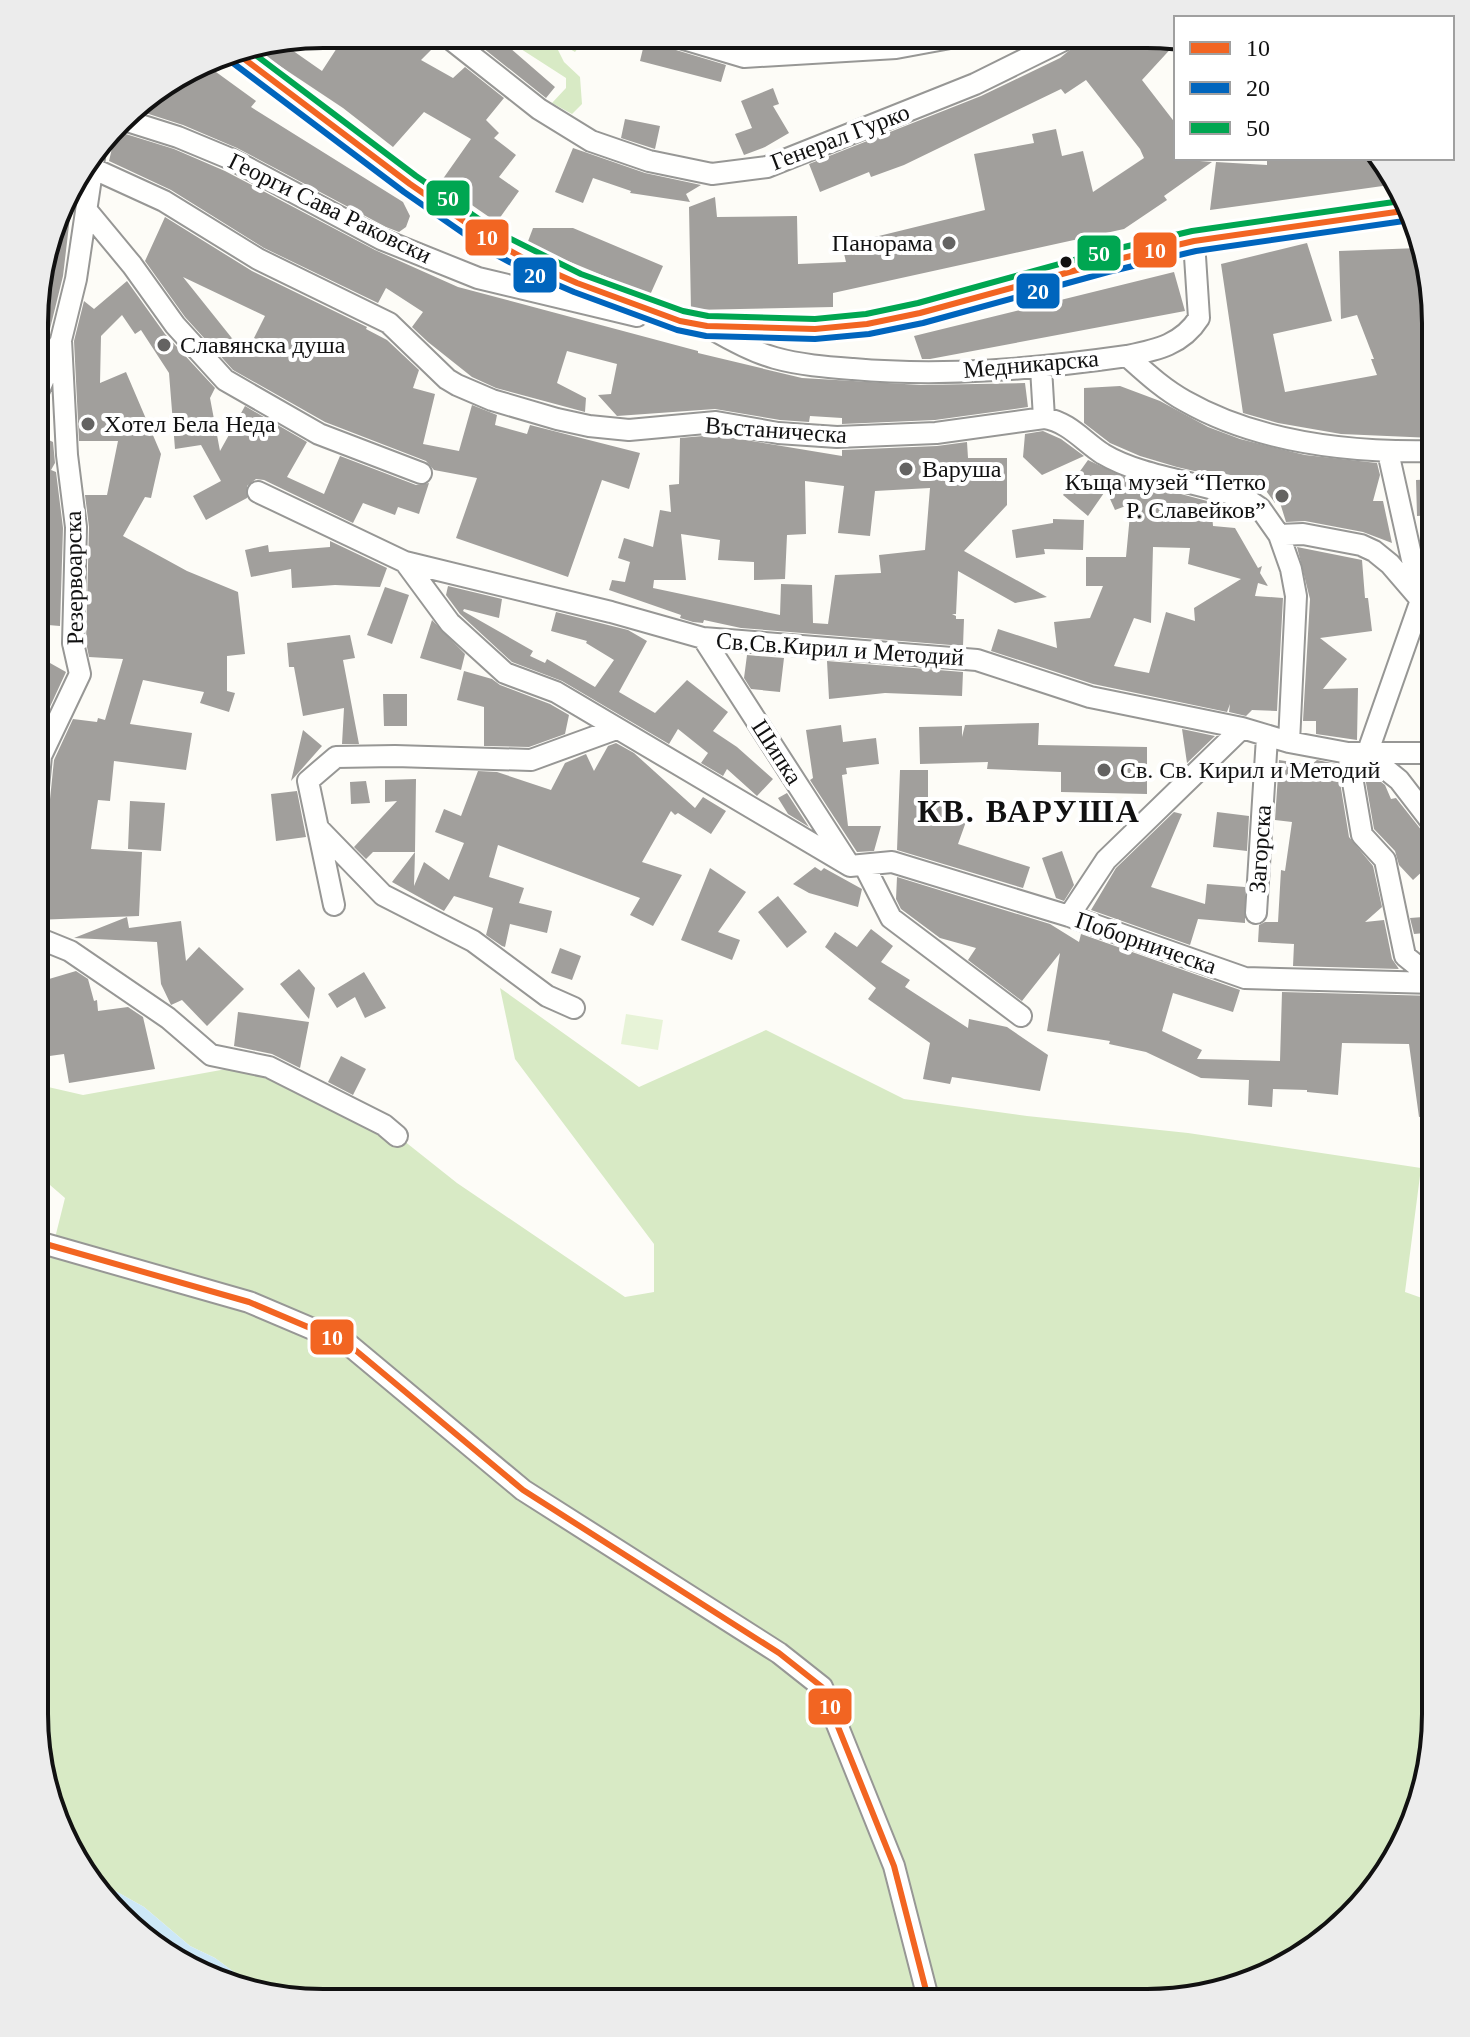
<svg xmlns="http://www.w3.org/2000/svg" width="1470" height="2037" font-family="'Times New Roman',serif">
<rect width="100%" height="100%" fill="#fdfcf7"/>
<path fill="#e7f3d7" d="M626,1014L663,1020L658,1050L621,1044Z"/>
<path fill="#d8eac5" d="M505,35H588L575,52L570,49L556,46L564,62L580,77L582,104L572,114L552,103L566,88V78L521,49Z
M500,988L639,1087L766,1030L904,1099L1027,1116L1188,1133L1421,1168L1405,1292L1436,1303L1435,1734L1387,1875L1275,1973L1148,2003L286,2001L257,1989L215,1958L190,1946L144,1907L94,1879L64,1842L34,1715L35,1256L53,1246L65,1198L35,1172V1084L83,1095L232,1068L269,1067L384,1125L457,1183L625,1297L654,1292V1244L515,1059Z"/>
<path fill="#cde8f7" d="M94,1879L144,1907L190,1946L215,1958L257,1989L147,1944Z"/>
<path fill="#a19f9c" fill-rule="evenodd" d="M346,34H423L435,46L421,60L453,78L465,67L504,98L486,120L499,133L494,138L516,155L499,177L519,191L499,219H492L440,183L471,139L424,112L393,147L343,108L250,46L279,41L322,71Z
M495,35L555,87L546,98L483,48Z
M755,35H810V40L756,43Z
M646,36L658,40L666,47L726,65L721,82L640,61Z
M1080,36L1176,37V43L1142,80L1176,124V158H1203L1200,161L1212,162L1164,196L1167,200L1124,229L833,293V307L691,310L689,207L715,197L717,217L797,216L798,264L846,262L842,245L985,210L974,154L1034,143L1032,134L1056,129L1062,156L1083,151L1093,192L1144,158L1140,149L1086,80L1065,94L1061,89L904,165L871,177L869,172L820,192L809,164L981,96L1060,58L1076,45Z
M205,64L256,101L251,107L403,202L410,216L406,227L399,232L386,227L237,148L183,125L130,108Z
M773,88L779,104L773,106L789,133L765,147L744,155L735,134L752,128L741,101Z
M625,119L660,126L655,149L621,138Z
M116,131L174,149L225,171L375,250L458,287L698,351V353L802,378L921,385L1025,383L1028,407L935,420L842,424V418L810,416L809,422L780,420L715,409L617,416L598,395L611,394L617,364L567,351L557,383L586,398L585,412L496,388L472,377L428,342L412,327L423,312L386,288L378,303L264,248L171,190L109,161Z
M573,148L645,173L701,185L686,194L690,202L630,193L631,191L593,178L583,203L555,192Z
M1267,158H1376L1397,184L1210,210L1216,162L1267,165Z
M66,199L72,200L63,276L48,337L36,363L37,285Z
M165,217L252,271L367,327L366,329L387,340L419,370L413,388L435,394L423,444L459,451L472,405L497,415L495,425L527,434L530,425L640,453L629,489L602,480L568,577L456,538L477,478L434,470L426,461L325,422L233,370L185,317L145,261ZM183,277L265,316L247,352L241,345L239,347Z
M533,228H573L663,266L650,295L527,244Z
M1307,243L1332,321L1273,334L1285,392L1377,375L1371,359H1374L1357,315L1341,319L1339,251L1419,248L1436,322V421L1433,438L1341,434L1278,423L1243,413L1221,264Z
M1174,272L1185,311L930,359H922L914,336Z
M127,281L165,334L215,388L210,398L220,451L245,406L307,442L287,477L324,494L340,456L416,485L429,483L419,514L398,507L395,515L363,503L353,523L264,480L256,479L247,486V498L206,520L193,496L221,481L201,445L175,449L169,373L141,330L135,334L122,315L101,336L100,383L126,372L161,454L151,498L145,497L123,536L187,571L238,592L245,654L227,656V691L235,693L229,712L200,703L204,692L143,680L130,724L192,733L186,770L114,761L110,801L98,800L91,849L142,852L139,916L35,920V887H40L41,820L49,809L54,760L73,719L97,722L98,718L105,720L123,659L89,657L86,642L89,527L85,495H107L118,441H79L74,341L84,301L94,309Z
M1120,386L1160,401L1208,427L1240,439L1305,455L1377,463L1380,475L1373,501H1383L1392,543L1363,532L1305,521L1286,522L1277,493L1275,503L1259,481L1221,473L1220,477L1177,467L1140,456L1110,443L1084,423V388Z
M1043,431L1061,439L1084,456L1042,475L1023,457L1025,434Z
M36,434L53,442L55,463L51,470L56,472L63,528L60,626L36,624V593L44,595L42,545L36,546Z
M715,435L842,456V450L937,446L967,442L968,458H1007V505L964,551L1047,597L1015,603L958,571L956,614H952L956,616V619H964L963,646L741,628L704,620L703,623L693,622L680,618L681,615L609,590L612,580L625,582L630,562L618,558L624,538L653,547L660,510L671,512L669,485L679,484L680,438ZM805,481L844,486L838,533L870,536L875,491L930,488L925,550L879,555L881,573L835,575L828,624L813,623L812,585L781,584L780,615L653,588L654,580H686L681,534L720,540L718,560L754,562V580L785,579L787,535L806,534Z
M1088,460L1132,481L1211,502L1213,526L1235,528L1258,568L1262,566L1260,573L1268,586L1258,583L1255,596L1283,598L1277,711L1252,710L1246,716L1229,712L1230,704L1227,712L1093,684L991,651L998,629L1057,648L1054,622L1090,618L1103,586H1086V557H1126L1131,504L1115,510L1106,490L1088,516L1063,495ZM1153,547L1190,548L1188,564L1241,579L1194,608L1195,621L1166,612L1149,673L1114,666L1134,618L1151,623Z
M1436,479V515L1417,516L1416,480Z
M1053,519L1084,520L1083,550L1044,549L1045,554L1016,558L1012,530L1053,523Z
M330,541L387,568L380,587L335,585L292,588L291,569L251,577L245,550L268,545L269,552L330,547Z
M1297,547L1362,560L1365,598H1368L1372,631L1320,638L1347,659L1323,689L1358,688L1357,740L1316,734V721H1303L1310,599Z
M448,586L502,599L499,618L464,609L463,611L533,651L530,656L545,663L547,659L595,687L614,660L586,643L587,641L551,631L556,612L628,630L647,641L619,692L655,713L687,680L728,712L713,731L737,747L773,779L757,796L727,769L723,776L701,763L708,753L678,729L669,744L562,681L512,662L460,614L446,595Z
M385,587L409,595L392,644L367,635Z
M432,620L465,654L461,670L420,658Z
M350,635L355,658L343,660L359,744H342L344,708L303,716L294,667H289L287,643Z
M747,655L784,658L780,692L751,689L744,678Z
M827,661L963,672L962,696L885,693L829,699Z
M50,663L66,672L36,737V694Z
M464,671L492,679L500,685L550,704L569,715L565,734L529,747L484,746V707L457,700Z
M383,694H407V726H384Z
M1039,723L1038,745L1147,747V794L1061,792V772L987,769L988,762L920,764L919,727L962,726V737L965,725Z
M841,725L843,742L876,738L879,764L846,768L847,774L842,775L848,826H881L874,851L857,852L810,780L813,778L806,730Z
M1182,729L1215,736L1187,763Z
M303,730L322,746L291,781Z
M616,743L634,753L695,808L703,797L726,811L711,834L678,813L675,815L671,811L642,862L682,875L653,926L630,915L640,898L498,845L489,877L524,888L519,903L552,911L547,933L510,924L505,947L502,946L486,935L493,908L454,896L444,911L392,882L415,852L414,886L424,862L449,880L464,843L435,832L444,809L461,816L478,771L497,772L551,790L565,763L586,754L594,771L608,746Z
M1279,760L1311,765L1317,760L1337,764L1349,837L1373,866L1382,907L1365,922L1384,920L1392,959L1399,969L1293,966L1294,944L1258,942L1259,925L1265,922H1278L1281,870L1285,871L1292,822L1275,820Z
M900,770H928V802L968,816L958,844L1030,867L1023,888L897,850Z
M1372,775L1385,785L1391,799L1396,798L1426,836L1436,841V882L1426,868L1413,880L1399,865L1395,851L1374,829L1365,777Z
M416,779L415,852H373L366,859L354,847L397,801L385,802V780Z
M366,781L370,803L351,804L350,782Z
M297,791L306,837L276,841L271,794Z
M787,793L809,827L788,814L778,798Z
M130,801L165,803L161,851L128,849Z
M1174,812L1182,814L1151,887L1205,904L1207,884L1245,887V923L1198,919L1190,945L1091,910L1116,868Z
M1217,812L1249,816L1247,851L1213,847Z
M1062,851L1074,885L1064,901L1056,898L1042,858Z
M815,867L821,871L824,868L862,889L858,907L809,893L793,884Z
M710,868L746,892L718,932L740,940L732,960L681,940Z
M897,877L1050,924L1079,942L1081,934L1240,990L1233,1012L1173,993L1162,1031L1202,1050L1197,1059L1280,1061L1282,992L1436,996V1115L1419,1117L1409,1044L1342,1043L1338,1095L1307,1092V1090L1273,1089L1272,1107L1248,1105L1249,1080L1201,1078L1146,1052L1109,1044L1110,1041L1047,1031L1060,953L1022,1001L968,960L976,948L940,938L901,909L896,899Z
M778,896L807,932L787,948L758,912Z
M1436,916V932L1414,934L1410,918Z
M127,917L129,928L181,921L186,961L199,947L244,989L207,1026L182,1000L171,1005L161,984L157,942L74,938Z
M871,929L893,946L881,962L910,980L905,987L968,1028L969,1019L1007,1027L1048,1055L1040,1091L952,1077L950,1084L923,1079L930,1043L868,999L876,988L825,947L835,932L857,947Z
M560,948L581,956L572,980L551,973Z
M35,951L49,979L76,971L88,979L94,1001L97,1000L98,1011L128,1007L143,1017L155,1069L69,1083L64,1054L35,1058Z
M299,969L315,988L309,1019L280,984Z
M364,972L386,1008L365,1018L355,997L337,1008L328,994Z
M238,1012L309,1022L300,1068L272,1054L234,1046Z
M341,1056L366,1069L353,1095L328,1082Z"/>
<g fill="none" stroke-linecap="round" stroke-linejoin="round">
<defs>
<path id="minor" d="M444,34L539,109L591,141L649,161L712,174L767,167L975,84L1062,41L1067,36
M670,35L744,57L896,48L961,36
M231,49L283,90L316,112L410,184L494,242L534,264L577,283L680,321L707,326L815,329L867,324L920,313L1106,262L1194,241L1410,210
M121,119L178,137L231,159L381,239L478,278L637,316
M94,169L164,201L258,259L389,323L447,379L457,385L492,400L557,419L589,426L629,430L716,422L778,433L837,437L936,433L1044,418L1041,368
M88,212L132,265L175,325L225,380L319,434L421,473
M714,330C733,341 753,352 775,358C800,365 827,367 853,369C944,377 1036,369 1127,356C1145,372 1163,389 1185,401C1259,443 1352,453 1436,451
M1127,356C1156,350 1182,345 1199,318L1194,241
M36,397L59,344
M1044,418C1069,422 1083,441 1103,454C1143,478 1203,482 1248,500L1260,508L1279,535L1303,534L1361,545L1374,551L1390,564L1421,600L1436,599
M1388,452L1421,600L1367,754L1399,780L1436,828
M258,492L405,562L611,612L703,638L977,660L1090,697L1242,728L1289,742L1348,753H1436
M1279,535L1291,569L1296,596L1289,742
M405,562L450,623L505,673L556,692L850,866L892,862L1069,916L1245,978L1436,983
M703,638L848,863
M1348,753L1362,835L1385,860L1405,956L1436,981
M36,808L41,756L80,674L73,643L76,527L67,455L61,340L76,279L95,151
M318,828L383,895L473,941L547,996L574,1008
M864,865L891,918L1021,1016
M334,905L308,781L336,757L395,756L531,760L616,729
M1256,913L1267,737
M1069,916L1106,860L1242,728
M35,934L38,938L70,951L168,1018L211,1055L269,1067L384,1125L397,1136
M35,1241L249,1302L348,1344L523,1490L779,1653L822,1687L894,1866L929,2002"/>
</defs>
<use href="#minor" stroke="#979795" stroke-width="24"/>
<use href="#minor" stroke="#fffffe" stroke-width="20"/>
<defs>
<path id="bus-1" d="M231,49L410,184L494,242L534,264L577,283L680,321L707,326L815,329L867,324L920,313L1106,262L1194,241L1410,210
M35,1241L249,1302L348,1344L523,1490L779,1653L822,1687L894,1866L929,2002"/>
<path id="bus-2" d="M225,57L404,192L489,251L530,273L574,292L677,330L706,336L815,339L869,334L923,323L1108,272L1196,251L1411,220"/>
<path id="bus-3" d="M245,47L416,176L499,233L581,274L683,311L708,316L815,319L866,314L918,303L1103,252L1192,231L1408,200"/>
</defs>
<use href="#bus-1" stroke="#fff" stroke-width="12"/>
<use href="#bus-2" stroke="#fff" stroke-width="12"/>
<use href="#bus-3" stroke="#fff" stroke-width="12"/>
<use href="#bus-1" stroke="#f26522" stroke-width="6"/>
<use href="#bus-2" stroke="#0065bd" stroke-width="6"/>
<use href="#bus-3" stroke="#00a651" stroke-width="6"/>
</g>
<g fill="#646362" stroke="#fff" stroke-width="3">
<circle cx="949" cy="243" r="8"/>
<circle cx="164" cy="345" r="8"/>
<circle cx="88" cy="424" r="8"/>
<circle cx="906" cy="469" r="8"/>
<circle cx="1282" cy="496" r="8"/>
<circle cx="1104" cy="770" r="8"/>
</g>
<circle fill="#111" stroke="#fff" stroke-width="3" cx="1066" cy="262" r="7"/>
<g text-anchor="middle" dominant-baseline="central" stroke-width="8" stroke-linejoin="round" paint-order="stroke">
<g font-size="24" fill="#111" stroke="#fff">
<text transform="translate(840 137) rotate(-21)">Генерал Гурко</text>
<text transform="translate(330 208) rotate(26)">Георги Сава Раковски</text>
<text transform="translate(1031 364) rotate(-5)">Медникарска</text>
<text transform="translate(776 430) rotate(4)">Въстаническа</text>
<text transform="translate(74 578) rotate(-91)">Резервоарска</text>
<text transform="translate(840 649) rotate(4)">Св.Св.Кирил и Методий</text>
<text transform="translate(777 752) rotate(57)">Шипка</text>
<text transform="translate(1260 849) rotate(-86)">Загорска</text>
<text transform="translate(1146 943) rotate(19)">Поборническа</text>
</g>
<g font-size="24" fill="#111" stroke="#fff" text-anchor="start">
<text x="933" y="243" text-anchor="end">Панорама</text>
<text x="180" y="345">Славянска душа</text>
<text x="104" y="424">Xотел Бела Неда</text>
<text x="922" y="469">Варуша</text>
<text x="1266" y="482" text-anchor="end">Къща музей “Петко<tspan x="1266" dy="28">Р. Славейков”</tspan></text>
<text x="1120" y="770">Св. Св. Кирил и Методий</text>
</g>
<g font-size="32" font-weight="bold" letter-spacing="2" fill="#111" stroke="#fff">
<text x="1029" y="811">КВ. ВАРУША</text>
</g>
</g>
<path d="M0 0H1470V2037H0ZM323 48H1147A275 275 0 0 1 1422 323V1714A275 275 0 0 1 1147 1989H323A275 275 0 0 1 48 1714V323A275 275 0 0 1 323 48Z" fill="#ececec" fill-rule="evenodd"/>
<path fill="none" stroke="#111" stroke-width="4" d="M323 48H1147A275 275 0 0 1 1422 323V1714A275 275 0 0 1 1147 1989H323A275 275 0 0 1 48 1714V323A275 275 0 0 1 323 48Z"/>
<g stroke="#fff" stroke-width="3">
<rect x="425" y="179" width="46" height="38" rx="8" fill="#00a651"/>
<rect x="464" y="218" width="46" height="39" rx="8" fill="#f26522"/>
<rect x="1132" y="231" width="46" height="38" rx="8" fill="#f26522"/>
<rect x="1076" y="234" width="46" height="38" rx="8" fill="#00a651"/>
<rect x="512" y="256" width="46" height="38" rx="8" fill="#0065bd"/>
<rect x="1015" y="272" width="46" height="38" rx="8" fill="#0065bd"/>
<rect x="309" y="1318" width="46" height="38" rx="8" fill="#f26522"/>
<rect x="807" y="1687" width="46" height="39" rx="8" fill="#f26522"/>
</g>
<g font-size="22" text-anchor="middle" font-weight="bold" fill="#fff">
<text x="448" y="206">50</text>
<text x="487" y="245">10</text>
<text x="1155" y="258">10</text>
<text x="1099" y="261">50</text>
<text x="535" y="283">20</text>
<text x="1038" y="299">20</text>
<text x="332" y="1345">10</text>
<text x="830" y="1714">10</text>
</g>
<rect x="1174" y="16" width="280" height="144" fill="#ffffff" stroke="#a0a0a0" stroke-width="2"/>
<rect x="1190" y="42" width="40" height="12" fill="#f26522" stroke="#a0a0a0" stroke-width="2"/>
<text x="1246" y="56" font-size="24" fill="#111111">10</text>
<rect x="1190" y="82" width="40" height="12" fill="#0065bd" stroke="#a0a0a0" stroke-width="2"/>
<text x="1246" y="96" font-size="24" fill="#111111">20</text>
<rect x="1190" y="122" width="40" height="12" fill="#00a651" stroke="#a0a0a0" stroke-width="2"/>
<text x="1246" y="136" font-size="24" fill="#111111">50</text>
</svg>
